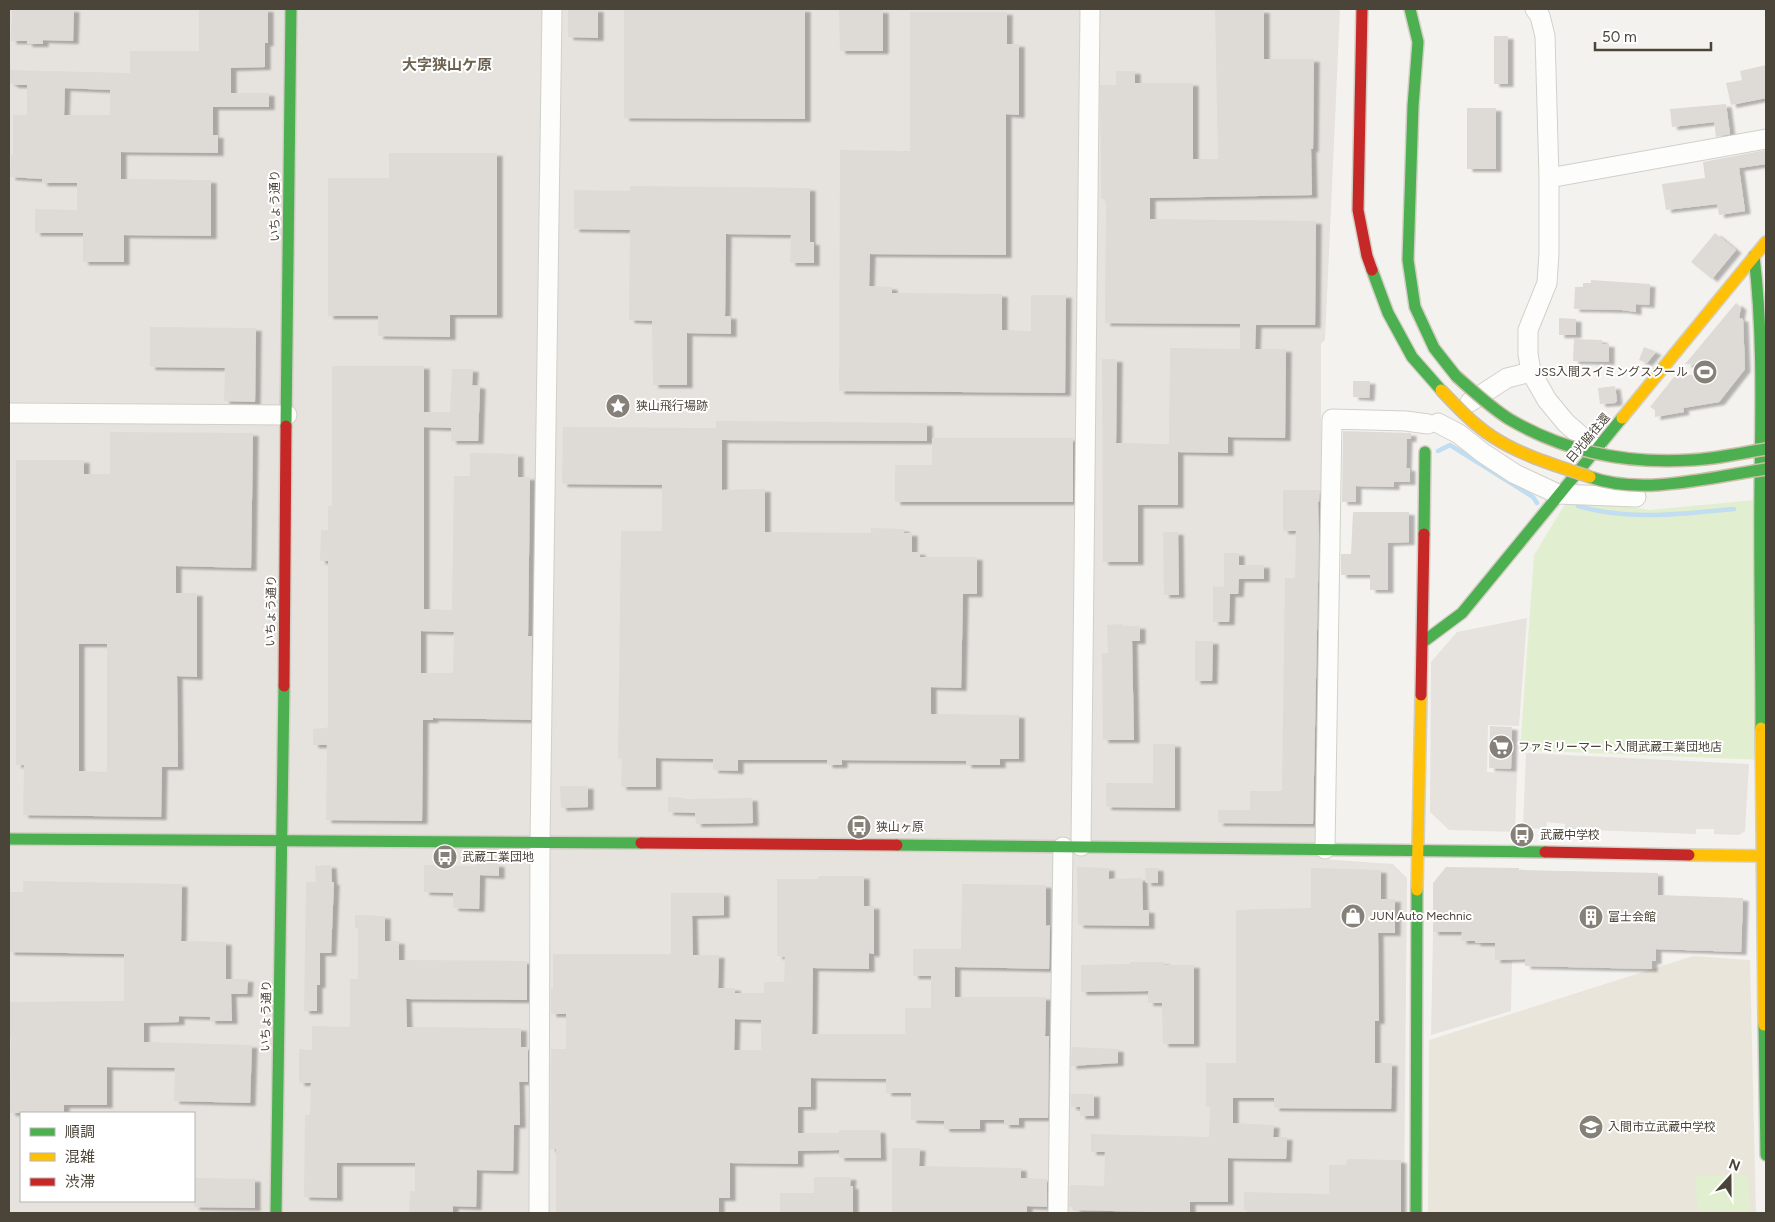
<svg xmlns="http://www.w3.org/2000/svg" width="1775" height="1222" font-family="Figtree,'Noto Sans JP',sans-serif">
<defs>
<filter id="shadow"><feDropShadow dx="5.5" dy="3" stdDeviation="1" flood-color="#0004"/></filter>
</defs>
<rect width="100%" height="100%" fill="#f4f2ee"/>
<path fill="#e6e2de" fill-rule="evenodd" d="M9,9H1340L1325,340L1321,344V859L1393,864L1407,878L1404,1213H9ZM21,1113H194V1201H21Z"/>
<path fill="#eae5da" d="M1693,956L1750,960L1756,1213H1428L1429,1040Z"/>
<path fill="#e1eecf" d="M1570,496L1649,510L1766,499L1764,760L1520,750L1534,555Z
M1748,1174L1751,1213H1698L1695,1176Z"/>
<path fill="#e6e3df" d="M1527,618L1519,726L1488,725L1487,772L1517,773L1515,832L1449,830L1430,812L1431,662L1457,632Z
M1526,753L1749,764L1745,831L1739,835L1714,834V829H1696V834L1565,829V824L1547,822L1546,829L1523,828Z
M1433,932H1462V941H1475L1476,943H1495V960L1512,961L1511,1011L1431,1035Z"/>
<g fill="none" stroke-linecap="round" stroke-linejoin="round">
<path stroke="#c0ddf1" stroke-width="4.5" d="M1438,451L1450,445L1533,497L1537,503
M1578,506C1629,521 1682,514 1734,509"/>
</g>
<path fill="#dedbd6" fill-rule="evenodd" filter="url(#shadow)" d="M12,9H74L73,41L43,40V44H27V41H11Z
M199,9H268V43H265V67L231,68V93H269V107H213V135H218V153L121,152V179L211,180V236L124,235V262H83V233H35V209L77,210V183H42V179L10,177L11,155H13V115H27V85H14L9,82V70L130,73V51H199ZM65,88L110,90V115H64Z
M568,9H598V38L568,37Z
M624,9H805V119L624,118Z
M839,10H883V51H840Z
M1215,10H1264V59H1314L1313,149H1311L1312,195L1150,198V219L1316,221L1315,325H1256L1255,349H1286L1285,438L1228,437V453L1178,452V505H1138V562H1103L1102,359H1117L1116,443L1169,444L1170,348L1240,349V324L1105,323L1106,199H1101L1100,85H1116V71H1135V83H1193V159H1218Z
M910,12H1007V44H1019V115L1006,114V255L870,254L869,286L892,287V293L1002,294V330L1031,331V295H1066L1065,393L839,391L840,150L910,151Z
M1494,36H1508V84H1494Z
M1766,65V98L1731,105L1726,83L1742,80L1740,71Z
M1726,104L1730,134L1716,137L1714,122L1672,127L1670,109Z
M1467,108H1496V169H1467Z
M1766,150V164L1739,168L1745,211L1719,215L1717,204L1666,210L1662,184L1705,178L1703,162Z
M389,153H497V315H450V337L378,336V316H328V178H389Z
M630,186L810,188V242H814V263H790L791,235L726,234L725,316H731V334L687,333V385H653L652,321L629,320L630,230L574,229V190L630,191Z
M1715,233L1736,250L1712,279L1691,262Z
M1591,280L1650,284L1649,305L1636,304V312L1622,310L1574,309L1575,287H1583V283H1591Z
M1736,303L1741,307L1739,318L1743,319L1745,369L1719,402L1683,408L1684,412L1655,417V410L1650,407L1674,377L1698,374V365L1685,364Z
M1559,318L1576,319V335H1559Z
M150,327L256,328L255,402L224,401L225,368L150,367Z
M1574,339L1602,340V344H1609V362L1573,361Z
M1644,347L1656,352L1647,363L1639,360Z
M332,366H424V412H450L452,369H473L472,385L480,386L478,441H451V428L424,427V609L452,610L454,476H470V453L518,454V477H530L528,636H532L531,720L433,718V720H423L422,821L326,820L327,745H313V729L327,728L328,725V561H320L321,530H328V506H332ZM421,631L454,632L453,673H421Z
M1353,381H1370L1369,398L1353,397Z
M1615,386L1617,401L1615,403L1600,404L1598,388Z
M716,421L927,423V441L722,440V490L765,489V532L871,533V528L904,529V533H912V552H920V557H977V594H963L961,688L931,687V714L1019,715V759H1000V765H966V761L842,760V765H827V760H738V771L713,770V759L656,758V787H621L622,758L618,759L621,531H662V485L562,484L563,427L716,428Z
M1343,431L1411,433V439H1407L1406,468H1410V482H1394V487L1356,486V502H1342Z
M110,432L253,433L251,568L176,566V593H197V677L177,676L178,767H162L161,817L23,815L24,765H16V460H84V474H110ZM79,644H107V772L79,771Z
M932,438H1073V502H895V465H932Z
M1283,490H1320L1319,502H1318L1319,536L1313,824L1218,823V810H1250V791H1282L1285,578H1295L1296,531H1283Z
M1353,512H1409V542L1388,543V590H1370V575H1341V554H1351Z
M1163,532H1178L1179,595H1164Z
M1224,553H1239V565H1264V579H1239L1238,594H1230L1229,622H1213V586L1224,587Z
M1122,624V626H1140V641H1132L1134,740H1103L1102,653H1108L1107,625Z
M1195,641H1213L1212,681H1195Z
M1490,726L1512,727L1511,769L1489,768Z
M1153,744H1175V808L1106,807V783H1153Z
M560,786H588V807L561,808Z
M668,797L684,798V799L752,798L753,823L696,824L695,813L668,812Z
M475,863L499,864V876L480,875L479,909L453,908V893L424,892V865L475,866Z
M331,865L332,882H334L331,953H320V985H317V1011H304L306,882H316L315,866Z
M1077,867L1109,868V879L1142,878L1143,910H1149V926L1078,925Z
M1446,867L1519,868V870L1658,873V895L1743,898L1741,952L1656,949V961H1652V969L1525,966V959L1495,960V943H1475V941H1461L1462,932H1433V883Z
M1145,868H1158V883H1146Z
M1311,868L1381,870V899H1395V933H1378L1379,1021H1375V1063H1392L1391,1109L1274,1108V1098H1233V1123L1274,1125L1273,1137H1287L1286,1159L1228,1158V1202H1190V1213L1074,1210L1075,1207H1069L1070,1185L1104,1186L1105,1152H1091V1134L1209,1137L1210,1107H1206V1063H1236V910L1311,908Z
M818,876H864V906H874V954L869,953V969L813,968L812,1034H905V1008H931V976H913V949H961L962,884L1046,885V926L1050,925L1049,969L955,967V997H1046L1045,1036H1049L1048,1118H1019V1125H1004V1120H980V1129H944V1121L911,1120V1093H886V1079L811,1078V1107H798V1133H839V1130H880L881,1158H839V1150L798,1151V1164L730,1163V1198H719V1213H556V1149H550L551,1049H566V1014H551V989H553V954H671V893H724V915L692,916L693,955H719L718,988H735V993H764V982H784L785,957L777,956V879H818ZM735,1019L761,1020V1050H734Z
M23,881L182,884L181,941L226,942V979H248L247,994H231L232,1021H210V1017L179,1016V1022L144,1023V1042L252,1045L250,1103L174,1101L175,1068L107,1067V1105H64V1113H10L11,1038H9V1002L124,1001V954L9,952V892H23Z
M355,915L385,916V941H399V960L527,961V1000L406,999L407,1027L521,1028V1047H528V1082H519L520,1125H514L513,1171L477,1170L476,1207L453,1206V1213H409L410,1191H415V1163H337V1198L304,1197L305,1115H310L311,1083H299V1049L312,1050V1026L350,1027V979H358V928H355Z
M1130,962H1164V965H1194V1044H1163L1162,1003H1148V991L1081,992V965L1130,964Z
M1072,1047L1118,1049V1063L1071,1066Z
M1071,1094H1094V1116H1080V1107H1071Z
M892,1148H920L919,1166L1021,1168V1178L1047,1179V1207L1027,1206V1213H892Z
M1347,1159L1401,1160V1213H1247L1246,1210H1244V1192L1329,1194V1165H1346Z
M814,1177H851L850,1186H853V1213H780V1193H814Z
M194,1178L255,1179V1208L194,1207Z"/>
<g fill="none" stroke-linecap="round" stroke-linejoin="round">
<defs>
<path id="street" d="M1535,9L1540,16L1545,36L1549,178V253L1547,283L1528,330V354L1531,372L1547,400L1566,423L1597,450
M1549,178L1766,139
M1470,402L1507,378L1531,372
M9,413L287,415
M1438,423L1459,434L1483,453L1515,474L1558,494L1636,497
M1081,846L1090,9
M1325,849L1332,419L1406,421L1428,424
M539,1213L540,843L552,9
M1058,1213L1063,847"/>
<path id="fast" d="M1410,9L1418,42L1413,106L1408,260L1415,307L1434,348L1456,376
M1754,256C1763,331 1761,408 1760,484C1759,565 1761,647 1761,728
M1372,270L1388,313L1412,357L1441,390
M286,426L291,9
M1424,534L1425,452
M1423,642L1462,613L1622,418
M9,839L641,843
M897,845L1545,852
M1764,1025L1766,1155
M276,1213L284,686
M1416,1213L1417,890"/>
<path id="slow" d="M1622,418L1766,242
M1761,728L1764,1025
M1689,855L1766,856
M1417,890L1421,695"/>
<path id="jam" d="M1362,9L1358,210L1367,256L1372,270
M284,686L286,426
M1421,695L1424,534
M641,843L897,845
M1545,852L1689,855"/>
</defs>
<use href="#street" stroke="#d2d0cb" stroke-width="21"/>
<use href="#fast" stroke="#d3cfc5" stroke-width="14"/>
<use href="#slow" stroke="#d3cfc5" stroke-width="14"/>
<use href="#jam" stroke="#d3cfc5" stroke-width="14"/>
<use href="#street" stroke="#fdfdfc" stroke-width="19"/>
<use href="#fast" stroke="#4caf50" stroke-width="11"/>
<use href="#slow" stroke="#ffc107" stroke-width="11"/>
<use href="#jam" stroke="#c62828" stroke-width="11"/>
<defs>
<path id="fast-bridge" d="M1456,376C1473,391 1490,407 1509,419C1565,452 1627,464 1691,460C1716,459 1741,453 1766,449
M1590,477C1642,496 1712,477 1766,469"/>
<path id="slow-bridge" d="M1441,390C1457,407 1473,424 1493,437C1522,456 1558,466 1590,477"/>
</defs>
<use href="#fast-bridge" stroke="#ccbfa9" stroke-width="14" stroke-linecap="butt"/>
<use href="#slow-bridge" stroke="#ccbfa9" stroke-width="14" stroke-linecap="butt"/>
<use href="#fast-bridge" stroke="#4caf50" stroke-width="11"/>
<use href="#slow-bridge" stroke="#ffc107" stroke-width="11"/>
</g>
<defs>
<symbol id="stadium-disc" viewBox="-11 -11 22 22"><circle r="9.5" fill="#868178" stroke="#fff"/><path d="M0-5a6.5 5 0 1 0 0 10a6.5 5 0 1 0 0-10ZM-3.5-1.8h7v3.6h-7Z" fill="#fff"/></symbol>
<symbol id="sight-disc" viewBox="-11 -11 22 22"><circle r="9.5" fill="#868178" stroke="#fff"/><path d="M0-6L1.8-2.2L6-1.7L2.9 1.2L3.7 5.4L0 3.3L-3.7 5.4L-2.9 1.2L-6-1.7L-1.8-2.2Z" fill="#fff"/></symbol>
<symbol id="supermarket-disc" viewBox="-11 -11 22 22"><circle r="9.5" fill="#868178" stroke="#fff"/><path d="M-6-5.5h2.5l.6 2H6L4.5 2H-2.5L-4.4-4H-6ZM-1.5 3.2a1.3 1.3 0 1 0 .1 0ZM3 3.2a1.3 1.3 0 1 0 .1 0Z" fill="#fff"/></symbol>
<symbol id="bus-disc" viewBox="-11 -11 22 22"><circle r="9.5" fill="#868178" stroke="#fff"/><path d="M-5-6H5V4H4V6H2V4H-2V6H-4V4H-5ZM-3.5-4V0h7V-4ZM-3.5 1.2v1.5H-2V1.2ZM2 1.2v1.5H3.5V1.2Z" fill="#fff"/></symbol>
<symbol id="shop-disc" viewBox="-11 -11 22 22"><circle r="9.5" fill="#868178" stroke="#fff"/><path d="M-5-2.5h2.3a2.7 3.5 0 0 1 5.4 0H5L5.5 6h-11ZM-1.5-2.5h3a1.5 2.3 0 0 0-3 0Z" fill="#fff"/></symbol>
<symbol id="building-disc" viewBox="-11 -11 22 22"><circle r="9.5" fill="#868178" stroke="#fff"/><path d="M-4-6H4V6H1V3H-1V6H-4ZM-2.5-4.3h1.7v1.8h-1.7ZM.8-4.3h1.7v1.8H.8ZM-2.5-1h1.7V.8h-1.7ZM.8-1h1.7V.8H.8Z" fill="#fff"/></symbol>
<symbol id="school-disc" viewBox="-11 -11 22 22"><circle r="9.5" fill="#868178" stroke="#fff"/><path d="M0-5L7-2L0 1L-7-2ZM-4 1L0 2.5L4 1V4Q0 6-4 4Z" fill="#fff"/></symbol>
</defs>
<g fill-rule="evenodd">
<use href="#stadium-disc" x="1691" y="358" width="28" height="28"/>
<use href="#sight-disc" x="604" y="392" width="28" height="28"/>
<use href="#supermarket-disc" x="1487" y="733" width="28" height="28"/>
<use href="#bus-disc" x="845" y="813" width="28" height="28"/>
<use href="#bus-disc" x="1508" y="821" width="28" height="28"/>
<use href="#bus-disc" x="431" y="843" width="28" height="28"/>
<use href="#shop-disc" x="1339" y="902" width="28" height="28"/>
<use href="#building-disc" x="1577" y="903" width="28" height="28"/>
<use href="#school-disc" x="1577" y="1113" width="28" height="28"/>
</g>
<g text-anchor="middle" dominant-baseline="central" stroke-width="4" stroke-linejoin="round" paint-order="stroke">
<g font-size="12" fill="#4b4439" stroke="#fff">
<text transform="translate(275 206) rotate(-90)">いちょう通り</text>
<text transform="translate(1588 438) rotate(-50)">日光脇往還</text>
<text transform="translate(271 611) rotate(-89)">いちょう通り</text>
<text transform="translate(266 1016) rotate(-89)">いちょう通り</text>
</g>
<g font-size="12" fill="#4b4439" stroke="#fff" text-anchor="start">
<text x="1688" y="372" text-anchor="end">JSS入間スイミングスクール</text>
<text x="636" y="406">狭山飛行場跡</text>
<text x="1518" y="747">ファミリーマート入間武蔵工業団地店</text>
<text x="876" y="827">狭山ヶ原</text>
<text x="1540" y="835">武蔵中学校</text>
<text x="462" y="857">武蔵工業団地</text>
<text x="1370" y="916">JUN Auto Mechnic</text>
<text x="1608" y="917">富士会館</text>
<text x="1608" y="1127">入間市立武蔵中学校</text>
</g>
<g font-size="15" font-weight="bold" fill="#6e6250" stroke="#fff">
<text x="447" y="65">大字狭山ケ原</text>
</g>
</g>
<rect width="1775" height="1222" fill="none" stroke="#4b4439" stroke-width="20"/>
<rect x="20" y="1112" width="175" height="90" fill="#ffffff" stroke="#b7b4b0"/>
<rect x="30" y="1128" width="25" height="8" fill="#4caf50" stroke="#b7b4b0"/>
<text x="65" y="1137" font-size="15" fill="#4b4439">順調</text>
<rect x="30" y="1153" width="25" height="8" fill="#ffc107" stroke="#b7b4b0"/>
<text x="65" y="1162" font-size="15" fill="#4b4439">混雑</text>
<rect x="30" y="1178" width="25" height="8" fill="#c62828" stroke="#b7b4b0"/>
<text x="65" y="1187" font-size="15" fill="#4b4439">渋滞</text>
<g transform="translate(1730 1177) rotate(21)" stroke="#ffffff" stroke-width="4" paint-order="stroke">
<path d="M0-4L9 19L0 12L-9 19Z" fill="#4b4439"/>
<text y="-8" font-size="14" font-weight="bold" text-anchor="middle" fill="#4b4439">N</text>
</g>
<path d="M1595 42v8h116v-8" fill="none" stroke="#4b4439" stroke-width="2.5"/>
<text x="1602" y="42" font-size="15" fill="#4b4439" stroke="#ffffff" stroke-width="4" paint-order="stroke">50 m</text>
</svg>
